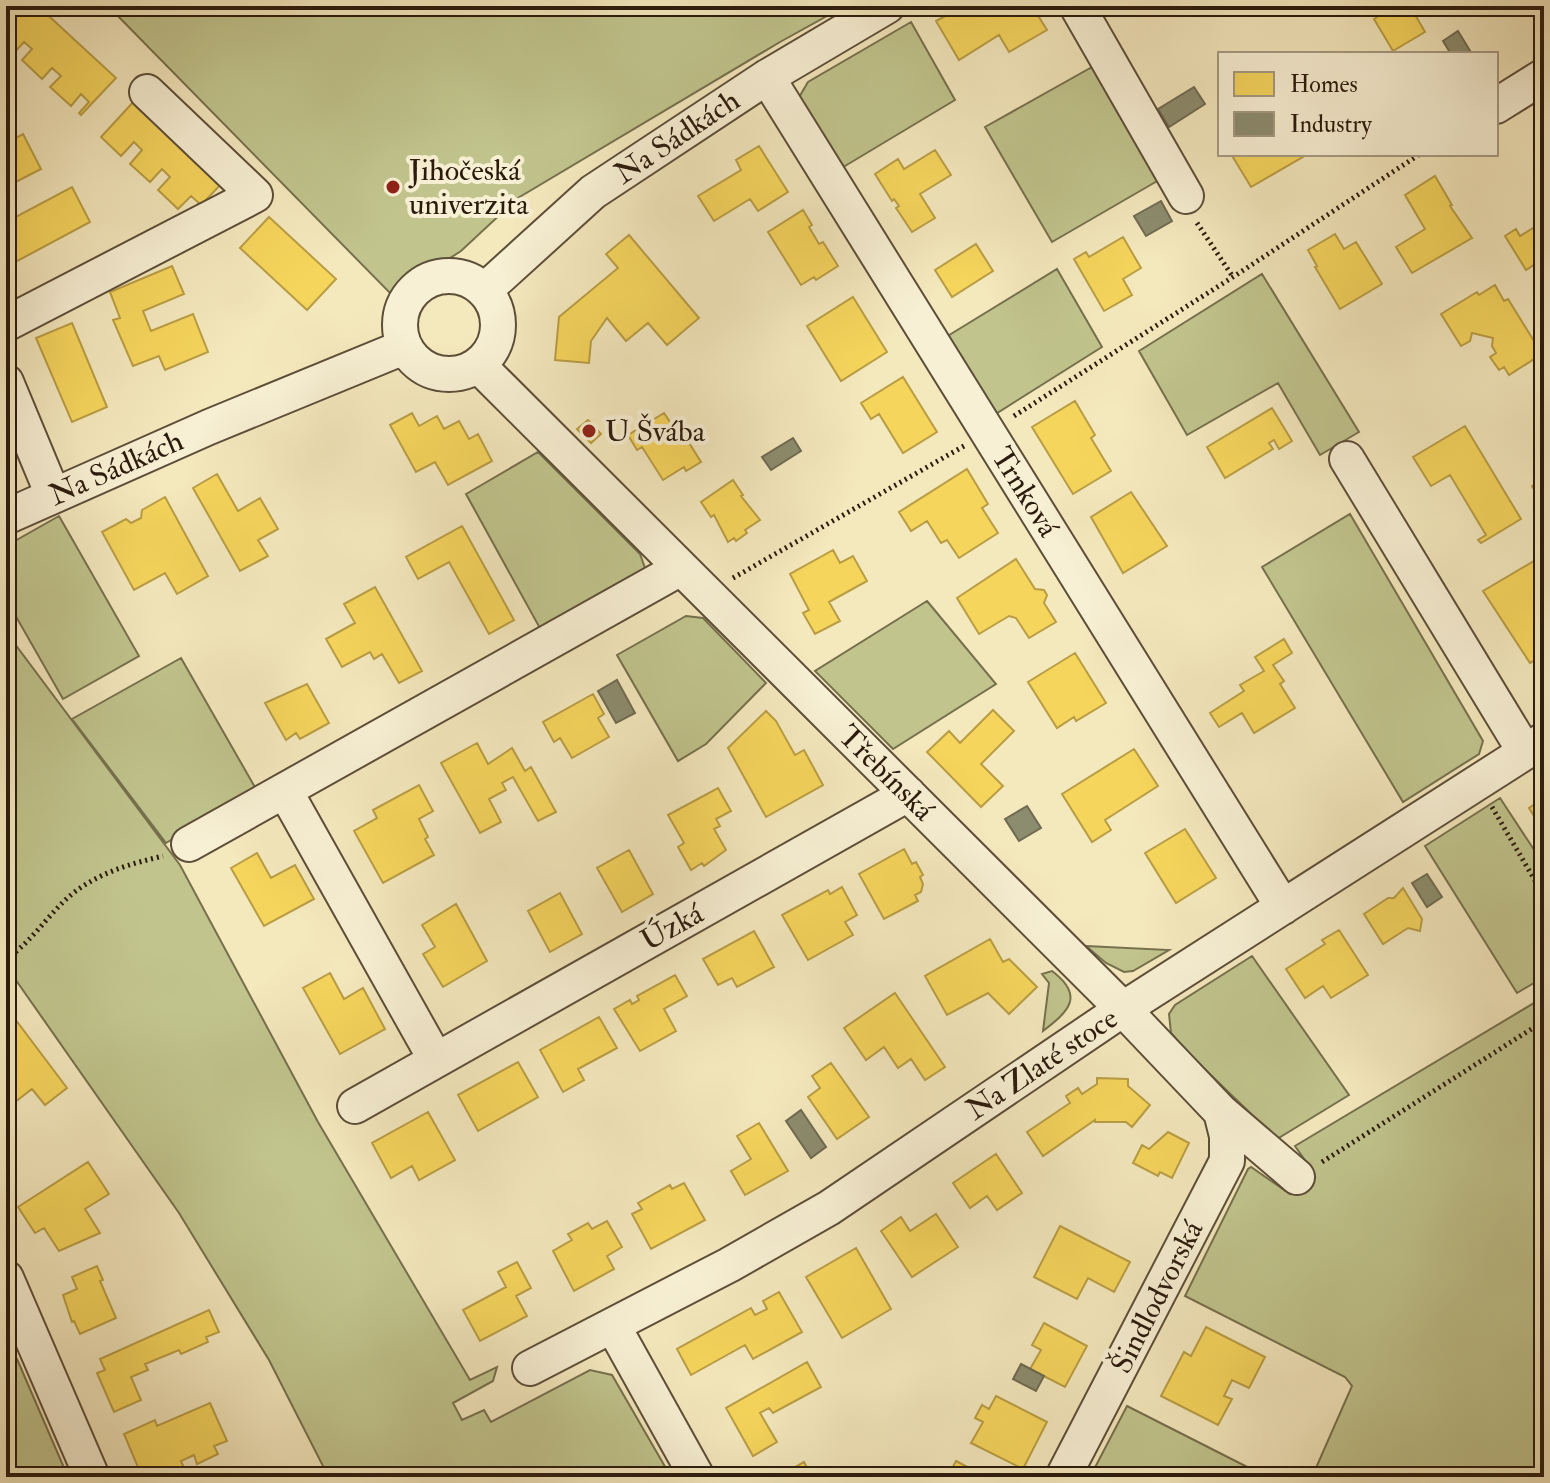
<svg xmlns="http://www.w3.org/2000/svg" width="1550" height="1483" font-family="'IM FELL Double Pica',serif">
<rect width="100%" height="100%" fill="#f4e8bd"/>
<filter id="stains"><feTurbulence type="fractalNoise" baseFrequency=".0025" numOctaves="4"/><feColorMatrix values="0 0 0 0 .2 0 0 0 0 .09 0 0 0 0 .02 0 0 0 .5 -.17"/></filter>
<radialGradient id="worn" r=".72"><stop offset=".6" stop-color="#630" stop-opacity="0"/><stop offset="1" stop-color="#630" stop-opacity=".3"/></radialGradient>
<path fill="#c1c48d" stroke="#76704d" stroke-width="2" d="M108,6H845L780,42L518,198L461,251L447,260L431,261L414,269L401,279L391,294Z
M911,22L955,100L840,169L798,99L808,82Z
M1092,67L1159,180L1052,242L985,127Z
M1057,269L1102,347L994,415L946,337Z
M1262,274L1359,432L1320,455L1278,383L1187,435L1139,351Z
M538,452L640,554L645,568L635,580L542,632L466,494Z
M1350,514L1483,741L1479,754L1403,802L1262,567Z
M59,516L139,656L63,699L6,599V546Z
M927,601L996,684L893,749L815,671Z
M686,616L703,618L766,683L706,744L678,761L617,655Z
M6,632L180,865L318,1122L470,1380L497,1367L493,1381L453,1403L462,1420L484,1410L491,1422L590,1370L612,1375L671,1477H331L328,1471L326,1472L269,1360L179,1213L6,966Z
M181,658L256,789L166,843L72,719Z
M1500,798L1544,865V977L1517,993L1425,846Z
M1086,946L1169,950L1133,971L1124,972L1106,963Z
M1252,956L1349,1095L1277,1139L1188,1053L1171,1033L1169,1014L1175,1005Z
M1052,971C1085,996 1069,1011 1043,1031L1049,983L1042,974Z
M1544,997V1477H1312L1352,1386L1345,1377L1185,1296L1248,1169L1251,1167L1290,1194L1309,1166L1295,1146Z
M17,1359L68,1477H6V1364Z
M1127,1406L1267,1477H1090Z"/>
<path fill="#f6d55c" stroke="#b99d44" stroke-width="2" d="M6,6H19L12,14Z
M19,6H38L116,78L81,115L79,113L89,102L81,94L71,106L50,87L61,76L52,68L42,79L22,60L32,49L24,42L14,53L6,46V20Z
M964,6H1032L1047,30L1009,52L999,35L959,60L936,21Z
M1395,6H1410L1425,32L1393,51L1374,19Z
M1544,98V115L1536,102Z
M136,99L223,182L188,219L186,217L199,203L191,196L178,209L158,190L170,177L162,169L150,182L130,164L142,150L134,142L121,156L101,137Z
M23,134L41,169L6,187V143Z
M759,146L788,192L758,211L750,199L714,221L698,196L741,170L736,160Z
M935,150L951,175L920,194L935,218L912,232L896,208L899,206L894,199L892,201L875,174L898,159L904,169Z
M1231,154H1308L1251,187Z
M1435,176L1452,205L1450,206L1472,238L1412,273L1396,247L1425,229L1405,195Z
M72,187L90,222L6,267V222Z
M803,210L812,225L809,227L819,244L823,242L838,266L816,280L814,277L801,285L768,232Z
M269,217L336,279L307,310L240,248Z
M1538,225L1544,235V258L1526,270L1505,236L1516,229L1520,236Z
M1335,234L1344,249L1356,242L1382,284L1340,309L1315,267L1317,266L1308,250Z
M629,235L699,318L667,345L648,323L626,341L607,318L591,341L589,363L555,360L559,317L618,268L606,254Z
M1123,237L1141,268L1123,279L1132,295L1104,311L1074,259L1086,252L1089,257Z
M976,244L993,271L952,297L935,270Z
M172,266L184,294L143,311L151,331L193,314L208,352L165,370L159,356L133,366L113,320L120,318L110,292Z
M1495,285L1504,301L1508,299L1542,354L1509,375L1504,367L1499,370L1490,357L1496,353L1492,346L1493,338L1472,333L1470,341L1461,346L1441,314L1477,292L1479,295Z
M853,297L887,352L841,381L807,326Z
M72,323L107,407L72,422L36,338Z
M903,377L937,432L903,453L879,414L871,419L861,403Z
M1075,401L1095,435L1091,438L1111,471L1073,494L1032,427Z
M1272,408L1292,441L1279,449L1274,440L1269,443L1273,449L1225,478L1207,447Z
M412,413L419,426L437,416L444,429L459,421L469,439L478,434L492,461L448,485L435,462L416,472L390,425Z
M664,413L672,425L676,422L701,462L686,471L684,467L663,480L642,447L637,450L628,435Z
M588,420L601,434L591,443L577,429Z
M1465,426L1521,519L1481,543L1478,540L1486,535L1450,475L1431,486L1413,457Z
M967,469L988,504L982,508L998,533L959,558L947,540L941,543L927,521L911,531L899,512Z
M217,474L238,511L260,498L278,529L258,540L268,556L240,571L193,488Z
M1544,479V506L1532,486Z
M733,480L743,495L741,496L760,520L745,530L747,533L736,541L734,538L728,542L714,515L711,517L701,502Z
M1131,492L1167,546L1123,573L1091,517Z
M165,497L208,576L177,594L165,573L134,590L102,532L126,519L131,523L141,518L142,510Z
M462,526L514,620L489,634L449,562L418,579L406,557Z
M833,550L840,563L853,556L867,581L829,602L840,621L815,634L803,613L809,610L790,574Z
M1539,558L1544,567V654L1530,663L1483,591Z
M1016,559L1035,589L1044,590L1047,595L1044,603L1056,622L1029,638L1016,618L1009,616L979,634L957,598Z
M375,587L422,671L399,683L382,654L374,659L370,652L342,667L326,639L355,623L344,604Z
M1284,639L1292,653L1273,665L1284,681L1280,684L1295,708L1254,733L1242,713L1219,727L1210,713L1244,691L1240,685L1264,671L1255,657Z
M1075,653L1106,703L1076,721L1074,717L1057,728L1028,682Z
M307,684L329,723L300,739L296,733L286,740L265,703Z
M593,694L604,714L598,718L609,737L572,758L560,738L554,742L543,722Z
M993,710L1014,731L981,764L1003,786L981,807L927,752L949,731L960,743Z
M766,711L776,721L795,755L804,750L823,785L766,817L728,748Z
M477,743L488,764L512,748L525,771L531,767L556,812L538,821L513,777L502,783L506,790L489,799L501,822L480,833L441,763Z
M1134,749L1158,786L1105,820L1111,830L1092,842L1062,794Z
M419,785L433,811L419,819L428,837L425,839L434,855L383,883L354,831L377,818L373,810Z
M718,788L731,811L716,819L720,826L714,829L726,850L704,866L702,863L691,870L678,847L684,843L668,815Z
M1544,798V831L1536,819L1542,815L1535,804Z
M1535,804L1542,815L1536,819L1529,808Z
M1185,829L1216,878L1176,903L1145,853Z
M904,849L912,864L916,862L923,875L920,877L923,884L921,892L915,895L918,901L884,919L859,874Z
M629,850L653,894L622,912L597,868Z
M257,853L271,878L295,865L314,899L264,926L231,868Z
M842,887L857,915L845,922L853,935L808,960L782,915L828,890L830,894Z
M1403,888L1422,919L1420,931L1408,928L1383,944L1364,914L1388,898H1394Z
M560,893L582,934L550,952L528,911Z
M456,904L487,961L443,987L423,954L435,947L422,925Z
M1339,930L1368,975L1331,998L1323,986L1305,998L1286,969L1325,944L1322,940Z
M754,931L774,967L737,987L732,978L718,985L703,959Z
M990,939L1003,962L1009,959L1037,987L1009,1014L988,993L947,1015L925,976Z
M330,973L344,999L363,988L385,1029L340,1054L303,988Z
M675,975L687,996L664,1009L676,1031L640,1051L614,1009L630,1000L632,1004L639,1000L637,996Z
M895,993L945,1067L925,1080L911,1059L898,1068L884,1047L866,1060L844,1028Z
M6,1007L67,1088L45,1105L32,1089L6,1109Z
M599,1017L617,1048L578,1069L584,1080L563,1092L540,1050Z
M518,1062L538,1097L478,1131L458,1095Z
M831,1063L869,1117L837,1139L808,1097L820,1088L812,1076Z
M1097,1078L1128,1079V1086L1150,1105L1132,1127L1126,1122H1095V1120L1043,1156L1027,1132L1070,1103L1066,1096L1078,1088L1082,1094L1097,1084Z
M428,1112L455,1160L419,1180L412,1166L391,1178L372,1143Z
M759,1123L788,1171L745,1195L731,1171L751,1159L737,1136Z
M1168,1132L1189,1143L1172,1178L1160,1172L1158,1176L1133,1163L1142,1145L1149,1149Z
M996,1154L1022,1193L997,1210L987,1196L970,1208L953,1183Z
M88,1162L109,1194L85,1209L100,1233L59,1251L44,1228L35,1233L18,1207Z
M684,1183L705,1220L651,1249L632,1214L642,1209L638,1203L670,1185L672,1189Z
M936,1214L958,1247L912,1277L881,1231L901,1217L910,1231Z
M607,1221L622,1247L607,1256L614,1269L574,1291L553,1251L572,1240L568,1234L588,1223L592,1229Z
M1060,1226L1130,1262L1114,1292L1088,1278L1077,1299L1034,1277Z
M856,1248L891,1309L842,1338L806,1277Z
M517,1262L531,1288L516,1296L527,1316L480,1341L463,1310L506,1287L498,1272Z
M97,1266L103,1280L100,1281L116,1318L80,1334L74,1321L72,1322L63,1295L77,1289L72,1277Z
M779,1292L802,1332L753,1359L745,1345L691,1375L677,1349L751,1308L755,1315L767,1309L763,1301Z
M209,1310L219,1332L206,1337L208,1342L181,1354L179,1350L145,1364L148,1370L131,1377L141,1400L114,1412L97,1373L105,1370L100,1359Z
M1044,1323L1087,1346L1065,1387L1030,1369L1041,1350L1032,1345Z
M1206,1327L1265,1357L1249,1388L1232,1380L1224,1396L1232,1399L1218,1425L1161,1396L1184,1352L1191,1356Z
M807,1362L821,1387L773,1413L769,1408L760,1413L777,1442L753,1456L726,1408Z
M996,1396L1047,1422L1023,1469L971,1443L983,1422L975,1418L982,1405L989,1409Z
M210,1403L227,1441L214,1446L218,1454L197,1464L194,1455L181,1461L188,1477H163L160,1470L142,1477L124,1434L155,1420L157,1426Z
M956,1461L981,1474L980,1477H954L949,1474Z
M804,1462L812,1477H778Z"/>
<path fill="#8c8c6e" stroke="#6f6a51" stroke-width="2" d="M1458,31L1472,54H1451L1443,41Z
M1194,87L1205,104L1169,127L1158,109Z
M1161,201L1172,221L1146,236L1134,216Z
M793,438L801,451L771,470L762,457Z
M617,680L635,713L616,723L598,691Z
M1027,806L1041,828L1019,841L1005,819Z
M1427,874L1442,897L1427,907L1412,883Z
M801,1110L826,1147L811,1158L786,1121Z
M1021,1364L1044,1376L1036,1391L1013,1379Z"/>
<g fill="none" stroke-linecap="round" stroke-linejoin="round">
<defs>
<path id="minor" d="M1077,6L1186,196
M767,77L1283,907
M1496,106L1544,76
M400 325a49 49 0 1 1 98 0a49 49 0 1 1-98 0Z
M484,291L593,192L767,77L887,6
M6,324L255,195L147,92
M478,365L1123,1009L1221,1112L1297,1177
M6,382L53,495
M1347,459L1525,752
M6,517L209,427L404,347
M285,791L436,1060
M189,844L681,568
M355,1106L908,794
M6,1278L92,1477
M613,1326L697,1477
M530,1368L729,1265L829,1208L1123,1009L1544,740
M1063,1477L1227,1161V1136L1221,1112"/>
</defs>
<use href="#minor" stroke="#5d4e39" stroke-width="38"/>
<path stroke="#2b1b0d" stroke-width="5" stroke-dasharray="2 4" stroke-linecap="butt" d="M1197,223L1233,277
M1014,416L1233,277L1420,154
M733,578L964,446
M1492,807L1544,896
M6,959C32,942 48,914 72,894C100,872 130,864 163,856
M1322,1162L1544,1021"/>
<use href="#minor" stroke="#f8f0d4" stroke-width="34"/>
</g>
<g fill="#8f2418" stroke="#f8f0d4" stroke-width="3">
<circle cx="393" cy="187" r="8"/>
<circle cx="589" cy="431" r="8"/>
</g>
<g text-anchor="middle" dominant-baseline="central" stroke-width="8" stroke-linejoin="round" paint-order="stroke">
<g font-size="30" fill="#2b1b0d" stroke="#f8f0d4">
<text transform="translate(677 137) rotate(-34)">Na Sádkách</text>
<text transform="translate(116 468) rotate(-24)">Na Sádkách</text>
<text transform="translate(1025 492) rotate(58)">Trnková</text>
<text transform="translate(886 773) rotate(45)">Třebínská</text>
<text transform="translate(672 927) rotate(-29)">Úzká</text>
<text transform="translate(1042 1064) rotate(-34)">Na Zlaté stoce</text>
<text transform="translate(1157 1297) rotate(-63)">Šindlodvorská</text>
</g>
<g font-size="30" fill="#2b1b0d" stroke="#f8f0d4" text-anchor="start">
<text x="409" y="170">Jihočeská<tspan x="409" dy="34">univerzita</tspan></text>
<text x="605" y="431">U Švába</text>
</g>
</g>
<rect width="1550" height="1483" fill="none" stroke="#f4e8bd" stroke-width="32"/>
<rect x="8" y="8" width="1534" height="1467" fill="none" stroke="#2b1b0d" stroke-width="4"/>
<rect x="16" y="16" width="1518" height="1451" fill="none" stroke="#2b1b0d" stroke-width="2"/>
<rect x="1218" y="52" width="280" height="104" fill="#f8f0d4" stroke="#a69b84" stroke-width="2"/>
<rect x="1234" y="72" width="40" height="24" fill="#f6d55c" stroke="#a69b84" stroke-width="2"/>
<text x="1290" y="92" font-size="24" fill="#2b1b0d">Homes</text>
<rect x="1234" y="112" width="40" height="24" fill="#8c8c6e" stroke="#a69b84" stroke-width="2"/>
<text x="1290" y="132" font-size="24" fill="#2b1b0d">Industry</text>
<rect width="100%" height="100%" filter="url(#stains)"/>
<rect width="100%" height="100%" fill="url(#worn)"/>
</svg>
